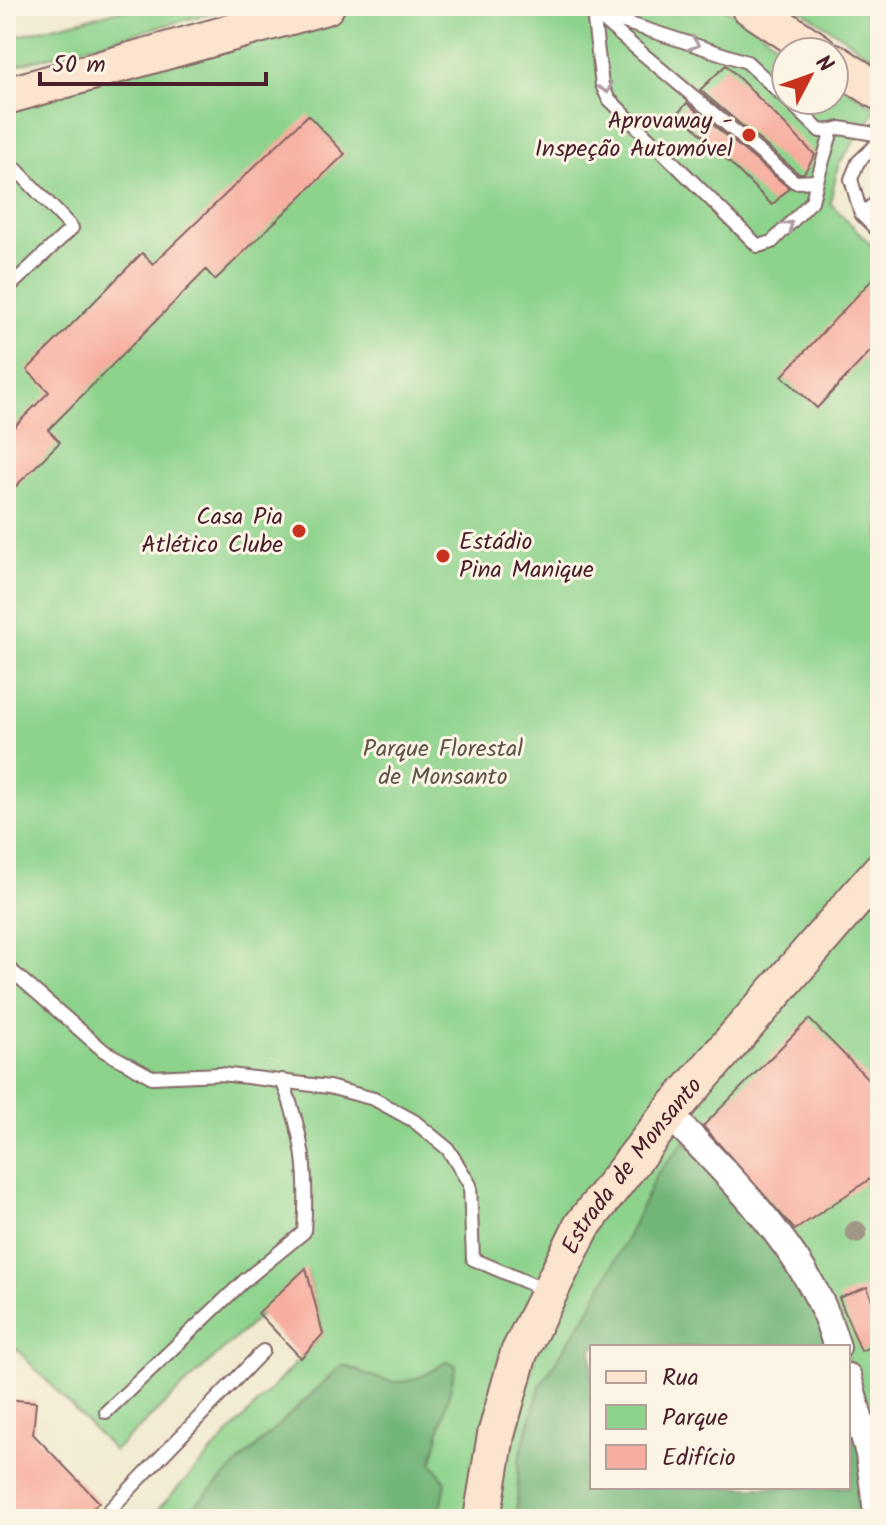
<svg xmlns="http://www.w3.org/2000/svg" width="886" height="1525" font-family="Kalam,sans-serif">
<rect width="100%" height="100%" fill="#fcf5e5"/>
<filter id="ink" filterUnits="userSpaceOnUse"><feTurbulence type="fractalNoise" baseFrequency=".0125" numOctaves="2"/><feDisplacementMap in="SourceGraphic" scale="16" xChannelSelector="R" yChannelSelector="G"/><feConvolveMatrix kernelMatrix="1 2 1 2 8 2 1 2 1" color-interpolation-filters="sRGB"/></filter>
<filter id="wash" filterUnits="userSpaceOnUse"><feTurbulence type="fractalNoise" baseFrequency=".006" numOctaves="4" result="noise"/><feDisplacementMap in="SourceGraphic" scale="32" xChannelSelector="R" yChannelSelector="G"/><feGaussianBlur stdDeviation="1.8" result="paint"/><feColorMatrix in="noise" values="0 0 0 0 0 0 0 0 0 0 0 0 0 0 0 0 0 1.4 0 .05"/><feComposite in="paint" operator="in"/></filter>
<g filter="url(#wash)">
<rect width="100%" height="100%" fill="#f1ead0"/>
<path fill="#8dd38c" stroke="#6c795c" stroke-width="2" fill-rule="evenodd" d="M137,6H237L6,68V39Z
M339,6H719L756,27L786,52V100H834V80L877,109L838,165L830,203L880,254V1519H149L323,1334L307,1272L114,1451L6,1338V104ZM592,1347H848V1487H592Z
M796,6H880V62Z"/>
<path fill="#72b578" stroke="#5e6a52" stroke-width="2" d="M685,1141L730,1189L843,1347H592V1487H848V1361L880,1519H516L519,1459L540,1386L588,1312L631,1230L656,1175Z
M447,1361L456,1365L432,1462L446,1483L439,1519H180L342,1365C391,1383 402,1393 447,1361Z"/>
<g id="blocks">
<path fill="#f7ad9f" d="M726,65L815,155L804,173H798L700,90Z
M687,103L789,188L772,205L679,112Z
M308,115L345,154L215,280L206,270L48,430L60,442L6,496V435L49,392L27,370L142,253L153,264Z
M880,271V341L817,408L782,376Z
M809,1019L880,1091V1172L795,1230L703,1126Z
M306,1268L323,1334L301,1358L258,1313Z
M867,1287L880,1319V1343L861,1351L839,1298Z
M6,1399L36,1402L33,1434L99,1502L82,1519H6Z"/>
</g>
</g>
<g filter="url(#ink)">
<use href="#blocks" fill-opacity="0" stroke="#846665" stroke-width="2"/>
<g fill="none" stroke-linecap="round" stroke-linejoin="round">
<defs>
<path id="lane" d="M586,6L795,182L817,181L832,130L840,128L880,135
M786,98L747,62L593,12L602,85L608,98L758,246L772,242L812,201L817,181
M788,100L820,131L832,130
M880,141L858,162L851,179L861,214L880,233
M6,172L16,169L72,228L6,290
M861,214L880,200
M6,966L104,1051L152,1077L221,1074L329,1087L374,1099L414,1121L448,1149L470,1185L473,1259L545,1290
M106,1412L244,1281L304,1232C308,1173 304,1136 282,1080
M101,1519L263,1351"/>
<path id="street" d="M669,1114C723,1169 785,1231 820,1301C827,1315 832,1332 837,1347
M848,1377L869,1454L878,1519"/>
<g id="secondary">
<path d="M749,6L818,52"/>
<path d="M834,62L880,92"/>
<path d="M6,96L326,6"/>
<path id="s1" d="M482,1519L496,1435L519,1353L582,1226L669,1114L880,871"/>
</g>
</defs>
<use href="#lane" stroke="#846665" stroke-width="16"/>
<use href="#street" stroke="#846665" stroke-width="30"/>
<use href="#secondary" stroke="#846665" stroke-width="40"/>
<use href="#lane" stroke="#fff" stroke-width="12"/>
<use href="#street" stroke="#fff" stroke-width="26"/>
<use href="#secondary" stroke="#fce5cf" stroke-width="36"/>
</g>
<circle fill="#a09885" cx="856" cy="1232" r="11"/>
<defs><path id="oneway-chevron" d="M-2-3.5L2.5 0L-2 3.5" fill="none" stroke-width="1.6" stroke-linecap="round" stroke-linejoin="round" transform="scale(2)"/></defs>
<g stroke="#ae9aa0">
<use href="#oneway-chevron" transform="translate(694 44) rotate(18)"/>
<use href="#oneway-chevron" transform="translate(606 88) rotate(70)"/>
<use href="#oneway-chevron" transform="translate(788 226) rotate(-46)"/>
</g>
</g>
<g fill="#c8321e" stroke="#fcf5e5" stroke-width="3">
<circle cx="749" cy="135" r="8"/>
<circle cx="299" cy="531" r="8"/>
<circle cx="443" cy="556" r="8"/>
</g>
<g text-anchor="middle" dominant-baseline="central" stroke-width="6" stroke-linejoin="round" paint-order="stroke">
<g font-size="24" fill="#4a1f2b" stroke="#fcf5e5" text-anchor="end">
<text x="733" y="121">Aprovaway -<tspan x="733" dy="28">Inspeção Automóvel</tspan></text>
<text x="283" y="517">Casa Pia<tspan x="283" dy="28">Atlético Clube</tspan></text>
<text x="459" y="542" text-anchor="start">Estádio<tspan x="459" dy="28">Pina Manique</tspan></text>
</g>
<g font-size="24" fill="#5e5548" stroke="#fcf5e5">
<text x="443" y="749">Parque Florestal<tspan x="443" dy="28">de Monsanto</tspan></text>
</g>
<g font-size="24" fill="#4a1f2b" stroke="#fcf5e5">
<text stroke="none"><textPath href="#s1" startOffset="390">Estrada de Monsanto</textPath></text>
</g>
</g>
<rect width="886" height="1525" fill="none" stroke="#fcf5e5" stroke-width="32"/>
<rect x="590" y="1345" width="260" height="144" fill="#fcf5e5" stroke="#b59f9b" stroke-width="2"/>
<rect x="606" y="1371" width="40" height="12" fill="#fce5cf" stroke="#b59f9b" stroke-width="2"/>
<text x="662" y="1385" font-size="24" fill="#4a1f2b">Rua</text>
<rect x="606" y="1405" width="40" height="24" fill="#8dd38c" stroke="#b59f9b" stroke-width="2"/>
<text x="662" y="1425" font-size="24" fill="#4a1f2b">Parque</text>
<rect x="606" y="1445" width="40" height="24" fill="#f7ad9f" stroke="#b59f9b" stroke-width="2"/>
<text x="662" y="1465" font-size="24" fill="#4a1f2b">Edifício</text>
<g transform="translate(810 76) rotate(49)"><circle r="38" fill="#fcf5e5" stroke="#b59f9b" stroke-width="2"/>
<path d="M0-6L14 30L0 20L-14 30Z" fill="#c8321e"/>
<text y="-12" font-size="22" font-weight="bold" text-anchor="middle" fill="#4a1f2b">N</text>
</g>
<path d="M40 72v12h226v-12" fill="none" stroke="#4a1f2b" stroke-width="4"/>
<text x="52" y="72" font-size="24" fill="#4a1f2b" stroke="#fcf5e5" stroke-width="6" paint-order="stroke">50 m</text>
</svg>
